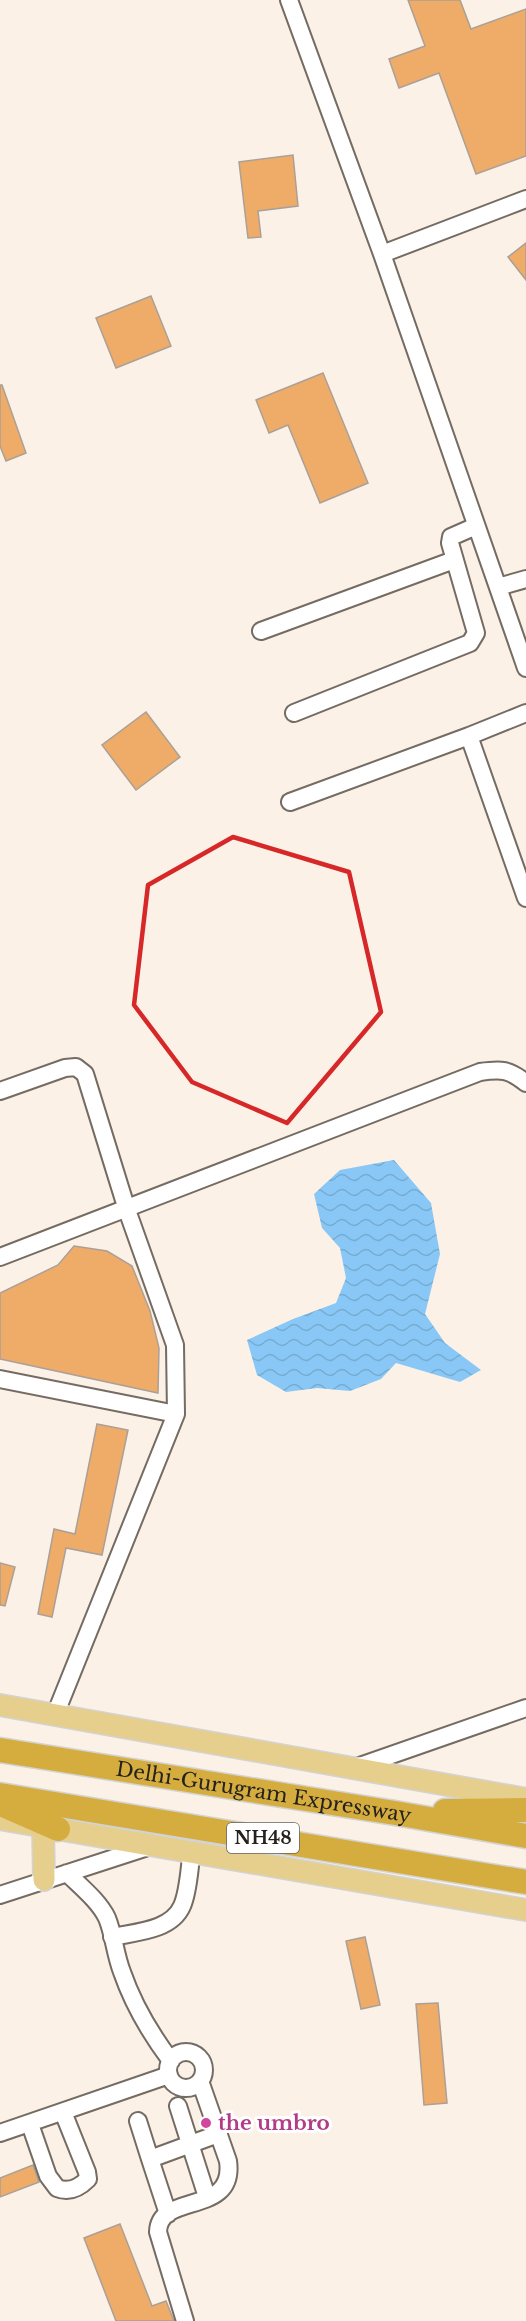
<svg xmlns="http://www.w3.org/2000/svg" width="526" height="2321" font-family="'Libre Baskerville',serif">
<defs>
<pattern id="water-waves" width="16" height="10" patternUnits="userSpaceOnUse" patternTransform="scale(1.5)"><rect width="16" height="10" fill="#89c8f6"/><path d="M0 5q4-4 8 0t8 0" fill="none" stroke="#76acd2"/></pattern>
</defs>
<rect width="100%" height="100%" fill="#fcf1e7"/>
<path fill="url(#water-waves)" d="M394,1160L431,1203L440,1254L425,1314L445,1343L481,1370L460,1382L396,1363L381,1379L350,1391L317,1388L286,1392L257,1375L247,1340L293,1319L336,1303L346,1278L340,1248L322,1228L314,1194L340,1170Z"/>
<path fill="#efac69" stroke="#aaa097" stroke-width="1.5" d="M408,0H460L471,29L526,9V156L476,174L439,73L399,88L389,59L425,46Z
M293,155L298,206L258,211L261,237L248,238L239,162Z
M526,243V280L508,257Z
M151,296L171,346L116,368L96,318Z
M323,373L368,483L320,503L288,425L269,433L256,400Z
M0,385H2L26,453L6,461L0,446Z
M146,712L180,757L136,790L102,745Z
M74,1246L107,1251L132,1266L150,1311L159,1348L158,1393L0,1359V1293L58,1265Z
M97,1424L128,1430L102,1555L66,1548L52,1617L38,1614L54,1529L75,1534Z
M0,1563L15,1567L5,1606L0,1605Z
M365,1937L380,2005L361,2009L346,1941Z
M438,2003L447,2103L424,2105L416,2004Z
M33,2165L39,2182L0,2197V2178Z
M120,2224L152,2306L166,2301L174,2321H116L84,2238Z"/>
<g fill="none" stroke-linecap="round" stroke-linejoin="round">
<defs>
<path id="minor" d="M289,0L382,254L526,668
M382,254L526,199
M498,587L526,579
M261,631L454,560
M294,713L470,643L476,633L450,543L451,537L476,526
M526,713L469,736L526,898
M290,802L469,736
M0,1091L65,1068L76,1067L85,1074L127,1210L175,1345L176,1414L55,1715
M0,1257L480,1072C501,1069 509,1069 526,1083
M0,1379L176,1414
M354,1768L526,1708
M67,1873C80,1886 99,1901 107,1918C114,1935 115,1954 122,1972C133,2004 150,2033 171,2061
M0,1895L151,1846
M112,1937C135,1932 171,1931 182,1906C189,1890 189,1868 192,1851
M168 2070a18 18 0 1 1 36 0a18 18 0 1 1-36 0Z
M178,2106L207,2197
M138,2121L150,2159
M30,2124L48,2176L57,2188C69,2193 79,2188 88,2179L87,2172L63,2112
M0,2133L169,2075
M168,2214L150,2159L218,2134
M185,2321L158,2232C159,2191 236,2217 228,2161L200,2081"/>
<path id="major" d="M0,1705L526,1799
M0,1819L526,1910
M43,1826L44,1880"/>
<g id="highway">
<path id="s1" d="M0,1750L395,1813L526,1836"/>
<path d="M0,1795L526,1882"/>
<path d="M3,1805L58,1829"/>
<path d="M445,1811L526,1810"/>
</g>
</defs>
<use href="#minor" stroke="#746b62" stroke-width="20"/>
<use href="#major" stroke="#d3d3d2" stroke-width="24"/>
<use href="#highway" stroke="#d3d3d2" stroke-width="27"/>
<use href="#minor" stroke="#fff" stroke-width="16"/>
<use href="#major" stroke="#e6ce8c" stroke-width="21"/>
<use href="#highway" stroke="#d5ad3f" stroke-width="24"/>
</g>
<path fill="none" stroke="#d62828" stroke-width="4.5" stroke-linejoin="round" d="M233,837L349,872L381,1012L287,1123L192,1082L134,1005L148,885Z"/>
<circle fill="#d1479c" stroke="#fff" stroke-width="2" cx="206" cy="2123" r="6"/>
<g text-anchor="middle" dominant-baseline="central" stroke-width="6" stroke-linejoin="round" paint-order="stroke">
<rect fill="#fff" stroke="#666462" stroke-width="1.5" x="227" y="1823" width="72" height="30" rx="4.5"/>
<g font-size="18" font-weight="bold" fill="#25211e">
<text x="263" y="1838">NH48</text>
</g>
<g font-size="20" fill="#25211e" stroke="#fff">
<text stroke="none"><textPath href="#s1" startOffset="267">Delhi-Gurugram Expressway</textPath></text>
</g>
<g font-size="20" font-weight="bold" fill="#b23c85" stroke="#fff" text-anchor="start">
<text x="218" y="2123">the umbro</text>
</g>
</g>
</svg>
